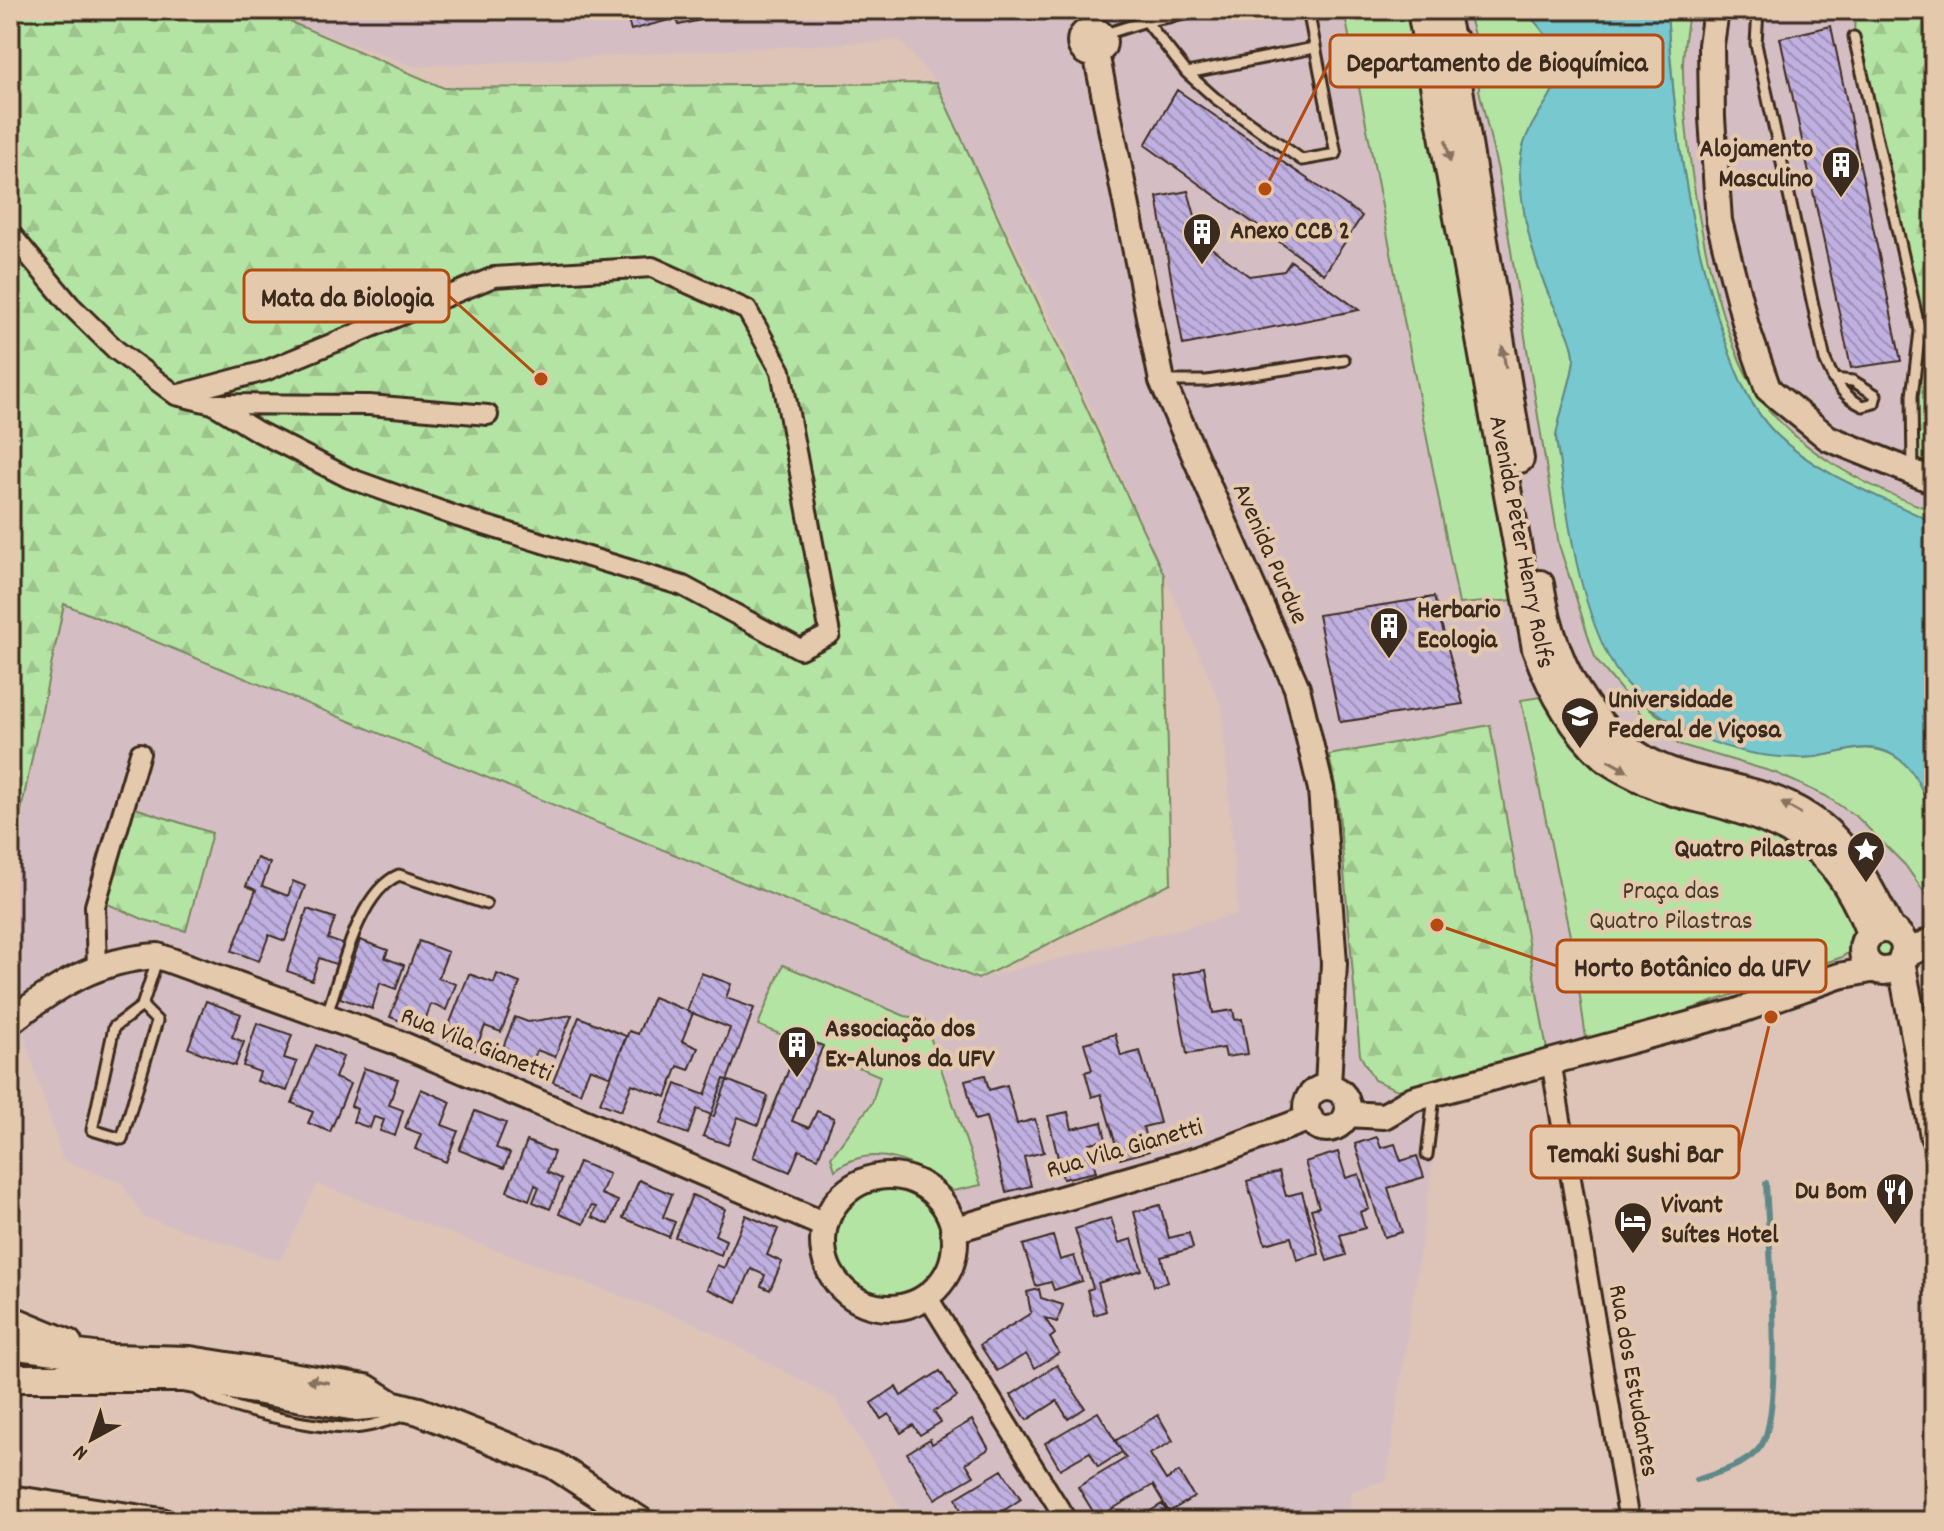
<svg xmlns="http://www.w3.org/2000/svg" width="1944" height="1531" font-family="Dekko,sans-serif">
<defs>
<pattern id="forest-firs" width="22" height="20" patternUnits="userSpaceOnUse" patternTransform="scale(2)"><rect width="22" height="20" fill="#b4e4a3"/><path d="M5 1l3.5 6h-7zM16 11l3.5 6h-7z" fill="#9cc48c"/></pattern>
<pattern id="building-back-hatch" width="6" height="6" patternUnits="userSpaceOnUse" patternTransform="scale(2)"><rect width="6" height="6" fill="#c0b0e1"/><path d="M-1 5l2 2M0 0l6 6M5-1l2 2" fill="none" stroke="#9d8fb6"/></pattern>
</defs>
<rect width="100%" height="100%" fill="#ddc4b7"/>
<filter id="ink" filterUnits="userSpaceOnUse"><feTurbulence type="fractalNoise" baseFrequency=".0125" numOctaves="2"/><feDisplacementMap in="SourceGraphic" scale="16" xChannelSelector="R" yChannelSelector="G"/><feConvolveMatrix kernelMatrix="1 2 1 2 8 2 1 2 1" color-interpolation-filters="sRGB"/></filter>
<g filter="url(#ink)">
<path fill="#d4bec4" d="M258,10H1934V940L1443,1094L1386,1480L1351,1492L1349,1521H909L836,1399L694,1323L317,1184L280,1261L143,1217L122,1183L63,1160L10,992V793L63,603L736,876L978,979L1238,914L1222,706L1035,282L982,183L936,83L900,40L416,67Z"/>
<path fill="#b4e4a3" stroke="#788760" stroke-width="2" d="M1344,10H1409L1423,72L1515,600L1459,604Z
M1467,10H1524C1606,91 1516,97 1520,176C1522,212 1533,254 1546,288C1554,310 1571,332 1574,355C1576,371 1558,415 1556,438C1570,529 1579,628 1641,700C1676,739 1760,759 1811,757C1834,756 1860,743 1883,751C1911,759 1930,793 1934,821C1938,848 1934,879 1934,906L1905,865L1858,818L1826,796L1776,773L1678,744L1651,726L1596,660L1559,545L1498,171L1479,90V53Z
M1667,10H1689C1687,30 1682,51 1683,71C1684,158 1713,343 1769,410C1810,458 1875,491 1934,511V523C1881,496 1820,477 1776,434C1744,402 1730,357 1717,315C1685,212 1674,117 1667,10Z
M1547,696L1831,873L1856,927L1850,951L1842,957L1587,1045L1574,955L1521,700Z
M1866 950a17 17 0 1 1 34 0a17 17 0 1 1-34 0Z
M783,965L905,1016L924,1019L981,1185L953,1191C920,1164 874,1140 835,1170L831,1157L872,1103L880,1076L758,1025Z
M833 1240a56 56 0 1 1 112 0a56 56 0 1 1-112 0Z"/>
<path fill="url(#forest-firs)" stroke="#788760" stroke-width="2" d="M10,10H263L444,88L936,83L1164,575L1171,883L978,979L64,604L10,864Z
M1855,10H1934V481L1920,475L1912,396L1920,331L1854,37Z
M1490,725L1547,1050L1398,1090L1374,1080L1360,1055L1338,801L1329,755Z
M129,806L212,833L186,931L145,920L103,902Z"/>
<path fill="#77c8cf" stroke="#5f8988" stroke-width="2" d="M1524,10H1667C1673,115 1686,214 1717,315C1730,357 1744,402 1776,434C1820,477 1881,496 1934,523V819C1922,791 1916,765 1887,752C1864,742 1838,754 1815,757C1739,764 1643,726 1608,656C1575,590 1567,510 1556,438C1558,415 1576,371 1574,355C1571,332 1554,310 1546,288C1532,254 1522,213 1520,176C1516,97 1606,91 1524,10Z"/>
<g fill="none" stroke-linecap="round" stroke-linejoin="round">
<path stroke="#5f8988" stroke-width="6" d="M1696,1480C1717,1473 1748,1465 1761,1446C1785,1410 1768,1233 1766,1183"/>
</g>
<path fill="url(#building-back-hatch)" stroke="#3b2a1e" stroke-width="2" d="M625,10H666L669,20L631,30Z
M674,10H711L713,17L679,25Z
M1831,26L1901,361L1851,368L1780,38Z
M1177,90L1362,216L1324,274L1145,145Z
M1188,191L1202,241L1249,276L1284,271L1291,261L1359,310L1183,345L1157,197Z
M1434,597L1463,704L1340,722L1318,615Z
M257,858L270,863L262,886L288,896L293,881L305,886L285,941L269,935L259,961L232,951L256,890L246,886Z
M307,909L335,918L328,939L345,945L338,965L319,958L312,980L287,971Z
M360,940L388,950L385,958L404,965L396,989L380,983L372,1009L340,998Z
M419,941L448,952L438,978L456,984L446,1010L431,1004L422,1029L390,1017Z
M1206,970L1213,1013L1233,1010L1235,1020L1242,1019L1248,1054L1226,1057L1224,1048L1187,1054L1173,975Z
M701,973L731,984L726,998L754,1008L714,1116L697,1109L688,1134L661,1124L676,1084L705,1095L730,1028L687,1011Z
M469,974L494,983L497,974L520,983L501,1032L485,1026L475,1050L444,1038Z
M653,997L693,1013L682,1041L698,1048L689,1070L678,1066L666,1097L632,1084L621,1111L600,1103L629,1031L638,1034Z
M206,1001L241,1014L232,1037L244,1042L235,1066L188,1048Z
M572,1015L555,1057L537,1050L529,1072L498,1060L515,1017L528,1022Z
M579,1017L626,1036L611,1077L590,1068L580,1093L553,1082Z
M257,1023L292,1035L284,1058L297,1062L287,1091L257,1081L260,1072L243,1066Z
M1115,1034L1121,1056L1140,1051L1160,1123L1143,1127L1149,1151L1120,1159L1101,1094L1092,1097L1085,1072L1092,1070L1084,1043Z
M802,1037L823,1046L792,1121L809,1128L817,1111L834,1118L818,1158L799,1150L790,1172L753,1157Z
M316,1045L343,1057L335,1078L350,1084L330,1132L308,1123L313,1112L292,1103Z
M364,1068L398,1079L389,1105L403,1110L395,1136L380,1131L384,1120L374,1117L370,1128L353,1122L357,1109L351,1106Z
M985,1075L989,1090L1007,1085L1017,1124L1035,1119L1044,1152L1024,1157L1031,1186L1006,1192L986,1117L975,1120L965,1080Z
M724,1079L768,1096L758,1125L738,1117L728,1145L703,1136Z
M421,1089L451,1102L442,1125L458,1131L446,1162L415,1149L421,1134L405,1128Z
M475,1111L506,1123L496,1148L510,1153L504,1168L459,1150Z
M1068,1112L1072,1129L1102,1122L1106,1140L1089,1143L1096,1172L1063,1179L1048,1116Z
M1377,1137L1381,1148L1395,1144L1401,1161L1417,1156L1424,1177L1388,1188L1402,1232L1384,1237L1355,1144Z
M527,1141L554,1152L547,1172L562,1179L550,1209L533,1202L539,1187L535,1185L529,1200L507,1191Z
M1338,1152L1346,1178L1359,1174L1369,1209L1360,1212L1365,1228L1340,1235L1346,1255L1327,1261L1311,1209L1319,1207L1305,1162Z
M579,1162L609,1174L601,1194L618,1201L609,1224L592,1217L596,1207L591,1206L584,1224L559,1214Z
M1279,1172L1286,1196L1302,1192L1319,1254L1297,1260L1291,1237L1265,1244L1247,1181Z
M639,1180L672,1194L663,1217L675,1222L669,1237L623,1218Z
M692,1195L725,1209L715,1235L726,1240L721,1255L675,1237Z
M1160,1205L1169,1238L1189,1233L1193,1248L1161,1257L1168,1282L1154,1286L1134,1212Z
M746,1215L778,1229L767,1255L782,1262L770,1290L761,1286L765,1275L751,1269L737,1302L707,1289L717,1265L724,1268Z
M1111,1218L1119,1243L1132,1239L1142,1270L1098,1283L1106,1311L1094,1315L1087,1290L1093,1288L1075,1229Z
M1053,1236L1060,1260L1074,1256L1082,1281L1054,1290L1051,1282L1036,1286L1023,1245Z
M1039,1289L1041,1298L1063,1305L1057,1322L1045,1318L1055,1334L1050,1338L1059,1353L1035,1368L1026,1354L997,1371L980,1345L1031,1313L1027,1292Z
M1057,1365L1085,1408L1068,1419L1057,1401L1027,1420L1011,1395Z
M940,1371L957,1397L934,1411L941,1422L920,1435L913,1425L901,1433L889,1414L881,1419L871,1403L896,1387L901,1396Z
M1098,1412L1122,1452L1098,1467L1090,1452L1060,1469L1045,1443Z
M1158,1415L1173,1441L1150,1454L1166,1480L1179,1472L1194,1497L1169,1512L1153,1485L1097,1518L1078,1487L1126,1458L1115,1441Z
M972,1420L989,1449L966,1463L974,1476L935,1499L907,1453L930,1439L932,1444Z
M1002,1470L1021,1499L1000,1513L1005,1521H965L956,1498Z
M1162,1504L1172,1521H1134Z"/>
<g fill="none" stroke-linecap="round" stroke-linejoin="round">
<defs>
<path id="service" d="M1758,10L1756,44L1825,360C1834,381 1842,396 1863,406L1874,403L1876,395L1853,381L1833,379
M1146,21L1187,73L1215,98L1302,160L1336,154L1308,10
M1102,35L1146,21L1207,10
M1854,37L1920,331L1912,396L1913,471
M1187,73L1314,48
M1165,381H1207L1344,360
M142,1006L157,1021L122,1139L92,1130L114,1027L142,1006L158,957
M327,1014C341,974 358,892 399,875L486,904
M1427,1155L1434,1096
M195,1388C222,1410 313,1427 349,1428C368,1428 386,1421 403,1416"/>
<path id="minor" d="M10,233L70,305L116,350L176,395L213,404L255,430L349,478L458,517L683,586L800,649L830,634L781,371L747,310L652,267L494,277L265,371L176,395
M216,404L369,405L488,415
M97,966L95,906L140,753
M1551,1061L1629,1521
M927,1296L1067,1521
M40,1521L60,1505"/>
<path id="tertiary" d="M1716,10L1711,45L1712,118L1719,221L1746,326L1768,389L1828,438L1934,481
M1080 42a12 12 0 1 1 24 0a12 12 0 1 1-24 0Z
M1096,53L1162,381L1297,688L1321,789L1334,963L1328,1087
M10,1022C56,986 98,959 158,956L394,1041L825,1225
M1306 1108a21 21 0 1 1 42 0a21 21 0 1 1-42 0Z
M1347,1114L1384,1116L1413,1099L1435,1093L1736,1012L1839,976L1876,969
M823 1242a66 66 0 1 1 132 0a66 66 0 1 1-132 0Z
M953,1230L1200,1159L1310,1118
M10,1498L162,1521"/>
<path id="secondary" d="M1421,10L1427,44
M1444,10L1450,39
M1422 57a20 20 0 1 1 40 0a20 20 0 1 1-40 0Z
M1456,71L1520,459
M1432,74L1536,649C1551,690 1571,727 1604,757C1615,767 1632,774 1646,781C1678,797 1701,797 1733,808C1808,831 1842,860 1870,933
M1540,584C1554,671 1598,755 1691,778C1734,789 1772,793 1810,818C1850,844 1870,889 1891,930
M1863 950a21 21 0 1 1 42 0a21 21 0 1 1-42 0Z
M1903,956L1934,940
M1901,961L1934,1136
M10,1319L68,1343
M10,1345L109,1358L190,1360L366,1388L391,1404L419,1411L554,1465L640,1521
M10,1378H183L356,1407L391,1404"/>
</defs>
<use href="#service" stroke="#3b2a1e" stroke-width="15"/>
<use href="#minor" stroke="#3b2a1e" stroke-width="24"/>
<use href="#tertiary" stroke="#3b2a1e" stroke-width="30"/>
<use href="#secondary" stroke="#3b2a1e" stroke-width="32"/>
<use href="#service" stroke="#e4c9ac" stroke-width="9"/>
<use href="#minor" stroke="#e4c9ac" stroke-width="18"/>
<use href="#tertiary" stroke="#e4c9ac" stroke-width="24"/>
<use href="#secondary" stroke="#e4c9ac" stroke-width="26"/>
</g>
<defs><path id="oneway-solid" d="M-6-.8H1V-3.2L6.5 0L1 3.2V.8H-6Z" transform="scale(2)"/></defs>
<g fill="#87725e">
<use href="#oneway-solid" transform="translate(1448 151) rotate(78)"/>
<use href="#oneway-solid" transform="translate(1504 357) rotate(-99)"/>
<use href="#oneway-solid" transform="translate(1618 766) rotate(29)"/>
<use href="#oneway-solid" transform="translate(1791 808) rotate(-151)"/>
<use href="#oneway-solid" transform="translate(318 1381) rotate(-171)"/>
</g>
</g>
<defs>
<symbol id="building-pin" viewBox="-11 -11 22 30"><path d="M0 17L-7.5 6A9.5 9.5 0 1 1 7.5 6Z" fill="#3b2a1e" stroke="#e4c9ac"/><path d="M-4-6H4V6H1V3H-1V6H-4ZM-2.5-4.3h1.7v1.8h-1.7ZM.8-4.3h1.7v1.8H.8ZM-2.5-1h1.7V.8h-1.7ZM.8-1h1.7V.8H.8Z" fill="#fff"/></symbol>
<symbol id="university-pin" viewBox="-11 -11 22 30"><path d="M0 17L-7.5 6A9.5 9.5 0 1 1 7.5 6Z" fill="#3b2a1e" stroke="#e4c9ac"/><path d="M0-5L7-2L0 1L-7-2ZM-4 1L0 2.5L4 1V4Q0 6-4 4Z" fill="#fff"/></symbol>
<symbol id="sight-pin" viewBox="-11 -11 22 30"><path d="M0 17L-7.5 6A9.5 9.5 0 1 1 7.5 6Z" fill="#3b2a1e" stroke="#e4c9ac"/><path d="M0-6L1.8-2.2L6-1.7L2.9 1.2L3.7 5.4L0 3.3L-3.7 5.4L-2.9 1.2L-6-1.7L-1.8-2.2Z" fill="#fff"/></symbol>
<symbol id="restaurant-pin" viewBox="-11 -11 22 30"><path d="M0 17L-7.5 6A9.5 9.5 0 1 1 7.5 6Z" fill="#3b2a1e" stroke="#e4c9ac"/><path d="M-5-6h1v4h1v-4h1v4h1v-4h1v5L-1.5 .5V6h-2V.5L-5-1ZM5-6V6H3V1.5H1.5Q1.5-4 5-6Z" fill="#fff"/></symbol>
<symbol id="hotel-pin" viewBox="-11 -11 22 30"><path d="M0 17L-7.5 6A9.5 9.5 0 1 1 7.5 6Z" fill="#3b2a1e" stroke="#e4c9ac"/><path d="M-6-4.5h1.5V1H6V5H4.5V3h-9V5H-6ZM-4 0a1.8 1.8 0 1 1 3.6 0ZM.5 0V-2.5h3Q6-2.5 6 0Z" fill="#fff"/></symbol>
</defs>
<g fill-rule="evenodd">
<use href="#building-pin" x="1819" y="143" width="44" height="60"/>
<use href="#building-pin" x="1180" y="210" width="44" height="60"/>
<use href="#building-pin" x="1367" y="604" width="44" height="60"/>
<use href="#university-pin" x="1558" y="694" width="44" height="60"/>
<use href="#sight-pin" x="1844" y="828" width="44" height="60"/>
<use href="#building-pin" x="775" y="1023" width="44" height="60"/>
<use href="#restaurant-pin" x="1873" y="1170" width="44" height="60"/>
<use href="#hotel-pin" x="1611" y="1199" width="44" height="60"/>
</g>
<g text-anchor="middle" dominant-baseline="central" stroke-width="8" stroke-linejoin="round" paint-order="stroke">
<g font-size="26" font-weight="bold" fill="#3b2a1e" stroke="#e4c9ac" text-anchor="start">
<text x="1813" y="150" text-anchor="end">Alojamento<tspan x="1813" dy="30">Masculino</tspan></text>
<text x="1230" y="232">Anexo CCB 2</text>
<text x="1417" y="611">Herbario<tspan x="1417" dy="30">Ecologia</tspan></text>
<text x="1608" y="701">Universidade<tspan x="1608" dy="30">Federal de Viçosa</tspan></text>
<text x="1838" y="850" text-anchor="end">Quatro Pilastras</text>
<text x="825" y="1030">Associação dos<tspan x="825" dy="30">Ex-Alunos da UFV</tspan></text>
<text x="1867" y="1192" text-anchor="end">Du Bom</text>
<text x="1661" y="1206">Vivant<tspan x="1661" dy="30">Suítes Hotel</tspan></text>
</g>
<g font-size="26" fill="#3b2a1e" stroke="#e4c9ac">
<text transform="translate(1520 542) rotate(79)">Avenida Peter Henry Rolfs</text>
<text transform="translate(1269 554) rotate(66)">Avenida Purdue</text>
<text transform="translate(476 1046) rotate(22)">Rua Vila Gianetti</text>
<text transform="translate(1125 1150) rotate(-16)">Rua Vila Gianetti</text>
<text transform="translate(1632 1381) rotate(80)">Rua dos Estudantes</text>
</g>
<g font-size="26" fill="#473d2b" stroke="#e4c9ac">
<text x="1671" y="892">Praça das<tspan x="1671" dy="30">Quatro Pilastras</tspan></text>
</g>
</g>
<path fill="none" stroke="#b44b11" stroke-width="3" d="M1265 189L1330 61M541 379L449 296M1437 925L1557 966M1771 1017L1739 1152"/>
<g fill="#b44b11" stroke="#e4c9ac" stroke-width="3">
<circle cx="1265" cy="189" r="8"/>
<circle cx="541" cy="379" r="8"/>
<circle cx="1437" cy="925" r="8"/>
<circle cx="1771" cy="1017" r="8"/>
</g>
<g fill="#e4c9ac" stroke="#b44b11" stroke-width="3">
<rect x="1330" y="35" width="333" height="52" rx="8"/>
<rect x="244" y="270" width="205" height="52" rx="8"/>
<rect x="1557" y="940" width="269" height="52" rx="8"/>
<rect x="1531" y="1126" width="208" height="52" rx="8"/>
</g>
<g font-size="28" text-anchor="middle" font-weight="bold" fill="#3b2a1e">
<text x="1497" y="71">Departamento de Bioquímica</text>
<text x="347" y="306">Mata da Biologia</text>
<text x="1692" y="976">Horto Botânico da UFV</text>
<text x="1635" y="1162">Temaki Sushi Bar</text>
</g>
<rect width="1944" height="1531" fill="none" stroke="#e4c9ac" stroke-width="40"/>
<rect x="20" y="20" width="1904" height="1491" fill="none" stroke="#3b2a1e" stroke-width="3" filter="url(#ink)"/>
<g transform="translate(92 1439) rotate(220)" stroke="#e4c9ac" stroke-width="6" paint-order="stroke">
<path d="M0-6L14 30L0 20L-14 30Z" fill="#3b2a1e"/>
<text y="-12" font-size="22" font-weight="bold" text-anchor="middle" fill="#3b2a1e">N</text>
</g>
</svg>
